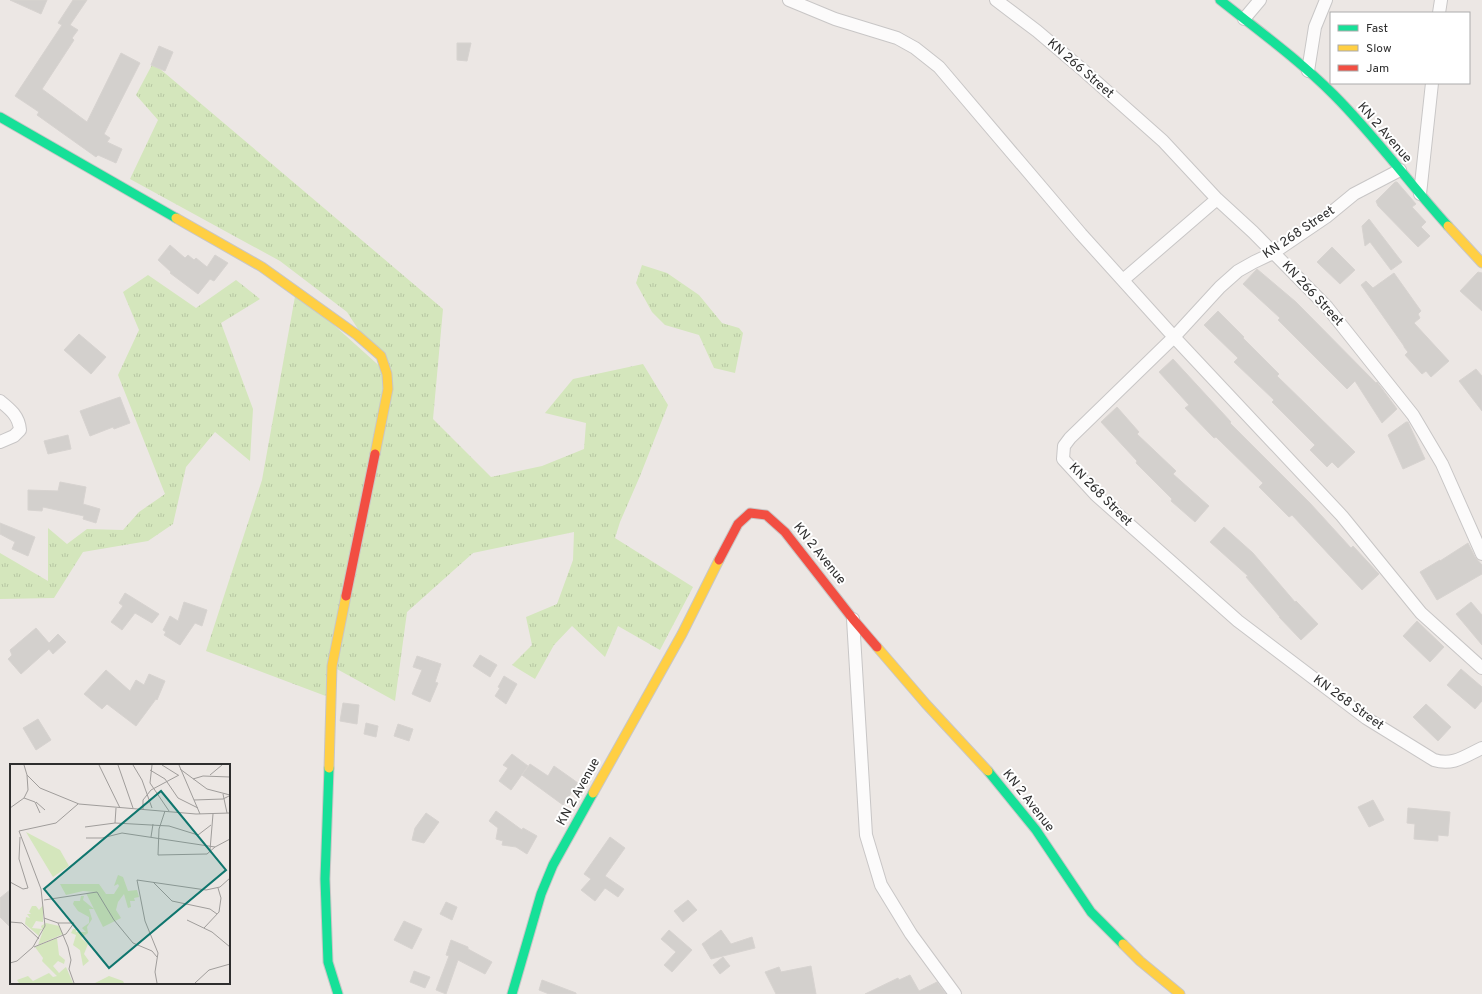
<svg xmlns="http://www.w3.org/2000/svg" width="1482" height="994" font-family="Overpass,sans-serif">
<defs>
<pattern id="grass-tufts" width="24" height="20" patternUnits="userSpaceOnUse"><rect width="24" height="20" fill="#d4e6bc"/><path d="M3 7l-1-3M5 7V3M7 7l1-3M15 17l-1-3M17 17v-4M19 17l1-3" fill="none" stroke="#b6c6a2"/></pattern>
</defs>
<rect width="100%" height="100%" fill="#ece7e4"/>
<path fill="url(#grass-tufts)" d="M153,63L443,309L433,419L491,477L542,466L584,449L586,423L545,413L573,379L643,364L668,405L640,476L620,522L615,538L693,587L660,650L618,626L605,657L572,626L554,645L535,679L512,665L532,645L526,617L557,604L573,560L574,532L473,553L407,612L395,701L335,668L331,698L206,651L262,480L296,291L385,371L347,312L280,261L130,179L158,120L136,95Z
M642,265L667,273L699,295L722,323L739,328L743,333L735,373L714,368L699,335L665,325L652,312L636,283Z
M148,275L196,308L236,280L260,299L221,323L253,409L250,461L215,432L186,467L173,524L148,541L83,552L54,598L0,599V553L48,581V528L67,544L87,529L123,530L139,512L165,494L118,375L139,330L123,292Z"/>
<path fill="#d3d0cd" stroke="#d7d3d0" d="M10,0H47L41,14Z
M73,0H87L70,25L78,30L72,38L74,40L42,89L87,122L121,53L140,63L104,134L110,138L107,142L122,149L116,163L98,155L96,157L37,115L39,112L15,96L62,25L58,23Z
M457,43H471L467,61L457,60Z
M159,46L173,52L165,71L151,65Z
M1395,182H1397L1416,204L1412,207L1426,222L1421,227L1430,236L1418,247L1378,206L1376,201Z
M1369,219L1402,262L1391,270L1370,242L1365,246L1362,226Z
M170,245L185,258L188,255L194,260L196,258L207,267L215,255L228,263L214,281L210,279L198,294L170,273L171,272L158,260Z
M1332,247L1355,270L1340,284L1317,262Z
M1257,269L1296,302L1376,383L1377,382L1397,409L1382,423L1355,381L1347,389L1278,320L1280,318L1243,284Z
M1478,272L1482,273V311L1460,291Z
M1394,273L1421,311L1418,314L1420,318L1414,323L1449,361L1431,377L1426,371L1422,374L1405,355L1408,352L1404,347V346L1361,285L1366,281L1373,288Z
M1218,311L1244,337L1243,338L1279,374L1277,376L1355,452L1338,468L1332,462L1327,467L1310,450L1315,445L1272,402L1274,400L1234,362L1238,358L1204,325Z
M79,334L106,357L91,374L64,350Z
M1173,359L1231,422L1230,423L1310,503L1351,548L1353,546L1379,574L1362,590L1292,515L1289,517L1259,487L1263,483L1216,437L1214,438L1185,408L1189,405L1159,372Z
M1476,369L1482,376V411L1459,381Z
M120,397L130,423L114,429L113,427L90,436L80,411Z
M1117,407L1139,432L1137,434L1176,471L1173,474L1209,506L1195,522L1171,501L1172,499L1136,463L1137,461L1101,422Z
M1406,422H1408L1425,459L1403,469L1388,435Z
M68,435L71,449L48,454L44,441Z
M60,482L86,487L83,504L100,509L96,523L83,519L84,516L43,507L42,511L28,510V490L58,491Z
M0,523L35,537L28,556L12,549L15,542L0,534Z
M1224,527L1253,553L1295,602L1296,601L1318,624L1301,640L1279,617H1280L1246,577L1248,576L1210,542Z
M1468,543L1475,557L1482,565V574L1437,600L1420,572L1440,560V561Z
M125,593L159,614L152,623L135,613L122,630L111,622L123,606L119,603Z
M184,602L207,610L202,626L195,623L180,645L164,635L166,632L163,630L170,616L178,621Z
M1471,602L1482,615V645L1456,614Z
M1417,621L1444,647L1430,662L1403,636Z
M36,628L49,643L58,634L66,642L53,654L49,649L21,674L8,659L12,655L10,650Z
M480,655L497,665L490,677L473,666Z
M417,656L441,664L435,682L438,683L430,702L412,694L422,670L413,667Z
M1461,669L1482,687V701L1475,709L1447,685Z
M106,670L130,691L136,680L144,685L149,674L165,681L157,700L156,699L136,726L107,704L102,709L84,694Z
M504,676L517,684L506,704L495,696L500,688L498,687Z
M343,703L359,705L357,724L340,721Z
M1426,704L1451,727L1438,741L1413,717Z
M38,719L51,740L36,750L23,728Z
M366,723L378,726L376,737L364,734Z
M398,724L413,729L409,741L394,736Z
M512,754L528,766L511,790L499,781L508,768L503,765Z
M530,764L548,776L554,766L578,783L563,805L522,775Z
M1373,800L1384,820L1369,827L1358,807Z
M1408,808L1450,812L1448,836L1438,835V841L1414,839L1415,824L1407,823Z
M496,811L522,830L523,828L537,836L527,854L516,847L502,845L503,841L496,839L498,828L489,821Z
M426,813L439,822L424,843L412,840L415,828Z
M610,837L625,848L605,876L624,889L618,897L605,888L595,901L581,890L591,879L584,874Z
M11,889V928L0,917V898Z
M688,900L697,910L683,922L674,911Z
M446,902L457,907L452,920L440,914Z
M404,921L422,929L412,949L394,940Z
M669,930L692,950L672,972L664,965L676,952L661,939Z
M721,930L731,944L752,937L755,948L711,959L702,944Z
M451,940L468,947V949L492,962L485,974L458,960L446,994L436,990L449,956L446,955Z
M723,957L730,966L720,974L713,965Z
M811,966L816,994H776L765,972L779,967L781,972Z
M414,971L430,977L425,988L410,982Z
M910,975L919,991L937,982L946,994H865L898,978L899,980Z
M542,980L576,993V994H549L539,990Z"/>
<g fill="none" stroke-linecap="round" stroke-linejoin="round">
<defs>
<path id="street" d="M789,0L835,19L897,38L915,48L939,67L1081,234L1174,337L1342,516L1421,613L1482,668
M996,0L1037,31L1083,70L1163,141L1217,199L1253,232L1327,307L1413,415L1442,464L1482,554
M1439,13L1441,0
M1244,19L1260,0
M1308,71L1315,27L1326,0
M1400,170L1354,194L1326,217L1273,253L1254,262L1238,271L1220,287L1174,337L1070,438L1064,446L1063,459L1096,495L1238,621L1366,718L1434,760C1453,766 1465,756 1482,748
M1420,194L1432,83
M1123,280L1217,199
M0,401C10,409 19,416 20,430L14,436L0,442
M853,619L866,835L881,885L911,934L955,994"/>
<path id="fast" d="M1220,0C1259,31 1299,60 1334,95C1375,136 1409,183 1448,226
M0,117L176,218
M329,768L325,879L328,962L338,994
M988,771L1036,830L1091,912L1123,944
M512,994L541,894L553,865L593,793"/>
<path id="slow" d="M176,218L262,267L357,335L381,356L387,374L388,389L375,454
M1448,226L1482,263
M877,647L926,704L988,771
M329,768L332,666L346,596
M593,793L682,634L719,560
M1123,944L1140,961L1180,994"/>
<path id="jam" d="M719,560L738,524L750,513L766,515L785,532L853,619L877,647
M346,596L375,454"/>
</defs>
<use href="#street" stroke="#c8c6c6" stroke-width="14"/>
<use href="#fast" stroke="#c8c6c6" stroke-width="11"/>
<use href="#slow" stroke="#c8c6c6" stroke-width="11"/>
<use href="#jam" stroke="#c8c6c6" stroke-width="11"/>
<use href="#street" stroke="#fcfbfb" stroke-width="12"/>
<use href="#fast" stroke="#16e098" stroke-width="9"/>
<use href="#slow" stroke="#ffcf43" stroke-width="9"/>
<use href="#jam" stroke="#f24e42" stroke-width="9"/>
</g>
<g text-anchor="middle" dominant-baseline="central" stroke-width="4" stroke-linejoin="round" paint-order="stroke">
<g font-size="13" fill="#2e2e2e" stroke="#fff">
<text transform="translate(1080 69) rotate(41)">KN 266 Street</text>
<text transform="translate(1384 133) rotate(49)">KN 2 Avenue</text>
<text transform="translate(1299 233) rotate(-34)">KN 268 Street</text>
<text transform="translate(1312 294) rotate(47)">KN 266 Street</text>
<text transform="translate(1100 495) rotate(45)">KN 268 Street</text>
<text transform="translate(819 554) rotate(51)">KN 2 Avenue</text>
<text transform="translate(1348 703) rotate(36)">KN 268 Street</text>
<text transform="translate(579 792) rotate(-61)">KN 2 Avenue</text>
<text transform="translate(1028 801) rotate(52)">KN 2 Avenue</text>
</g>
</g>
<g transform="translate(10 764)">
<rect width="220" height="220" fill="#ece7e4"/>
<path d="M108,111L113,113L118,127L127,126L129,133L124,134L125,137H120L121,143L118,144L114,130L108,138L106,146L111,154L93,163L76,129L86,128L73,127L56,131L50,120H89L96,130H104L109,122L108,120L104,122ZM71,132H74L73,136L84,145H79L82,155L77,163L78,169L71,174L78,180L74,190L79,197L73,202L70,186L63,181L66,171L61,169L63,165H66V168H76L72,164L79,159V153L68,147L63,140L64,137H70ZM33,141V158L26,157L22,164L32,165L31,162L36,159L49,162L53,170L28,181L34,164L30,167L29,172L15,160L16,153L20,154L17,150H21L19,148L22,142H26L29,146ZM47,174L49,191L55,196L54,200L48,197L43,202L49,209L56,203L63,219H9L7,216L18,212L23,217L39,209L43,213L47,212L32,197L33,194L25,183Z" fill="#d4e6bc"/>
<path d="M16,68L50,86L59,102L43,113ZM99,212L113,217L114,219H85Z" fill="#d4e6bc"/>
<path fill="none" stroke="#a09d9b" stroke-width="1" d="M14,1L17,11L30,24L69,40L186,50L220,49M89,1L110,44M108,1L123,44M123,1L132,16L142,44M142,1L140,19L159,47M152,1L168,11M169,1L190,50M170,5L197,25L220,31M140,6L155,15L168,34L188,44M200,11L212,1M183,15L193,12L220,13M213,30L217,49M14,34L25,38L30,49M184,36L213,35L219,32M26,38L35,46M0,44L14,34L18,26L17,11M106,44L105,59L159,62L188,71L201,61M133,45V36L141,26L169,11M155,47L149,65L148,91L197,90L205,83L220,75M75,63L105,59M141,73L143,60M76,74H92L112,69L205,83M200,86L203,50M0,118L13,125L18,124L9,95L10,73M143,118L162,137L200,145L207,150M34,136L87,128L104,156L123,179L142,187L147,193M177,156L202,168L220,183M0,158L12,159L29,175M48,159L58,183L61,196L59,205L64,219M194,164L209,148L211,134L208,124M24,183L56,170L64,159H48L34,154M0,199L7,197L23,183L35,162L31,125L9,67L46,59L68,40M147,219L145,208L148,189L135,157L127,116L196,126L210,123L220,114M185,219L199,206L220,200"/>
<path fill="#0f766e" fill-opacity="0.15" stroke="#0f766e" stroke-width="2" d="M151,27L216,106L99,204L34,125Z"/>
<rect width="220" height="220" fill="none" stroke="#2e2e2e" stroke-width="2"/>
</g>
<rect x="1330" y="12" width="140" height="72" fill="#ffffff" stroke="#ababab"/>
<rect x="1338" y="25" width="20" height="6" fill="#16e098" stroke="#ababab"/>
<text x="1366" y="32" font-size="12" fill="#2e2e2e">Fast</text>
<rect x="1338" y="45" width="20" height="6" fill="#ffcf43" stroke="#ababab"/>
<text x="1366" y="52" font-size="12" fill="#2e2e2e">Slow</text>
<rect x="1338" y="65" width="20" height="6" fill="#f24e42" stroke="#ababab"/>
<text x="1366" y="72" font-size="12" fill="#2e2e2e">Jam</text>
</svg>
